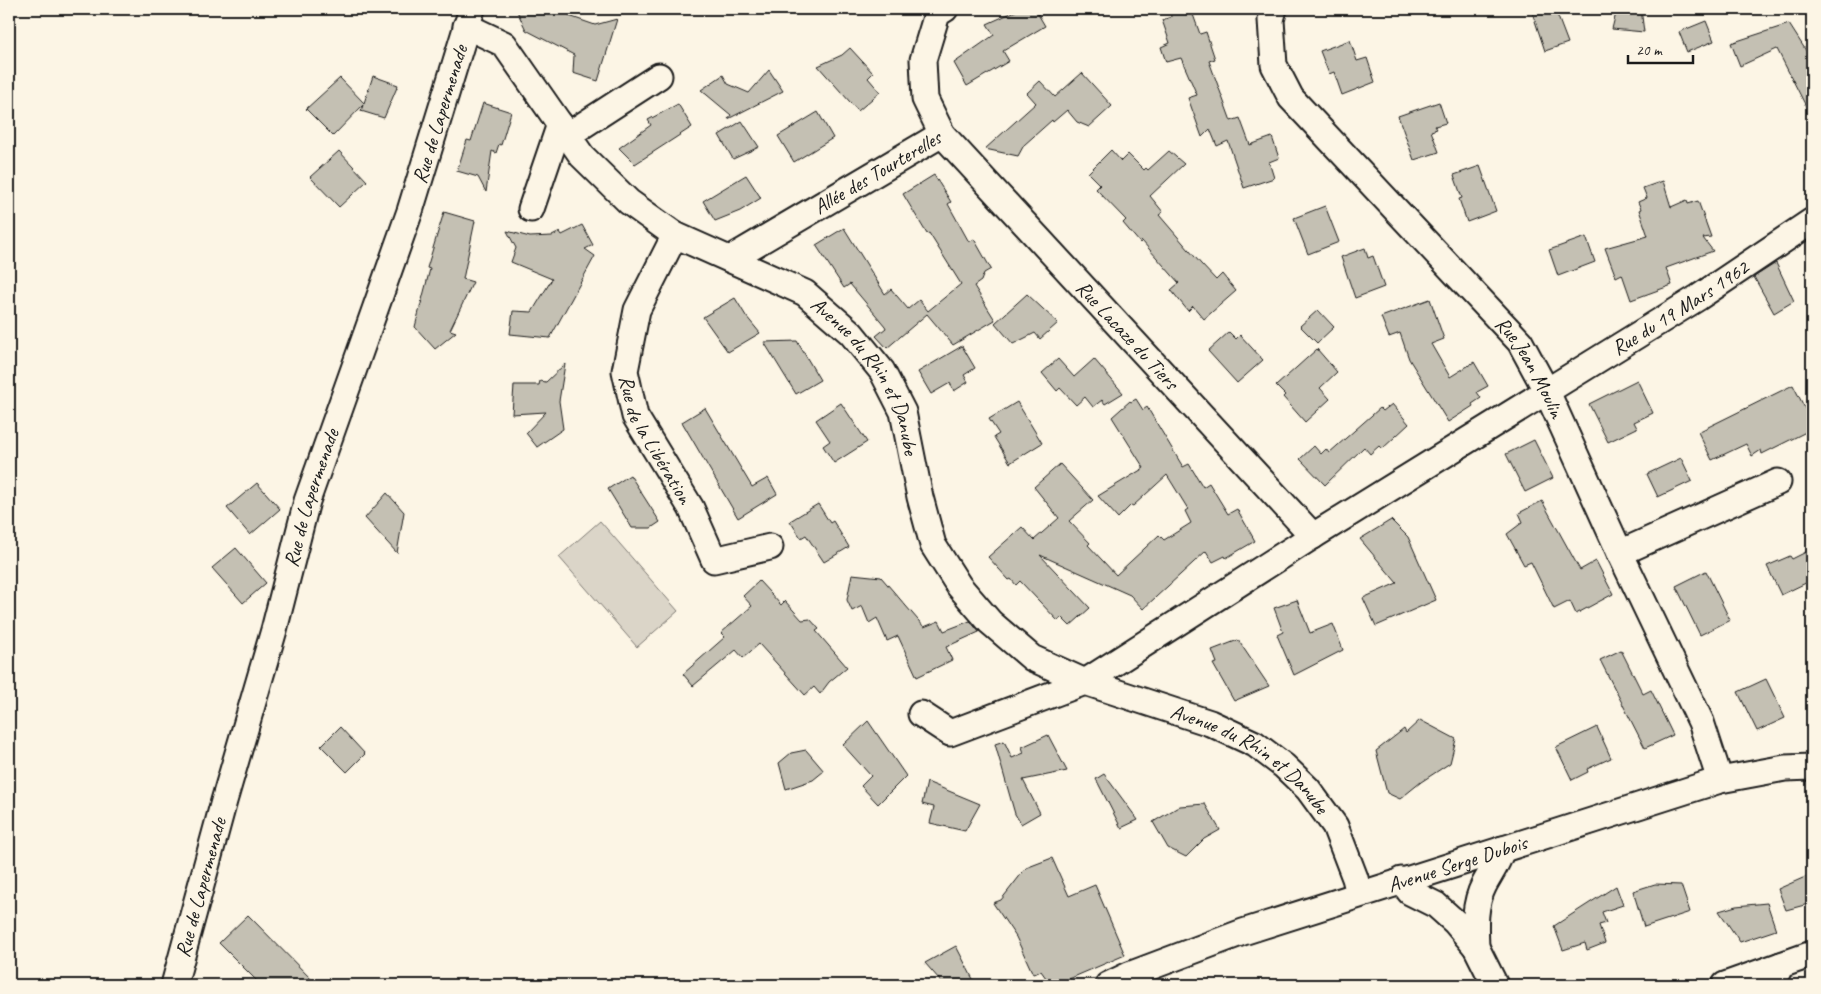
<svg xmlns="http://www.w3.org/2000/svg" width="1821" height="994" font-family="Caveat,sans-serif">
<rect width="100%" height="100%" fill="#fcf5e5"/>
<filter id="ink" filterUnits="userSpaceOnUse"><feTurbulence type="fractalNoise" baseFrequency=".02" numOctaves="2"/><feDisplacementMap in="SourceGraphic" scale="10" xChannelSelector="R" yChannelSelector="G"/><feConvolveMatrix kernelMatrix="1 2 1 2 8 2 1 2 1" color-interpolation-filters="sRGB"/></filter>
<g filter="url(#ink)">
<path fill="#dbd5c8" stroke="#7c7872" d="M600,521L678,611L637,647L559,557Z"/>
<path fill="#c4c0b3" stroke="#1c1c1c" d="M516,9H572L569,16L595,25L617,19L598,81L573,73L574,55L526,30Z
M1020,9H1035L1045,26L1003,51L1009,61L967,86L954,63L994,35L987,24Z
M1170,9H1191L1200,34L1206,32L1215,59L1209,61L1231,121L1240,118L1250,145L1272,137L1279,158L1269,162L1274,178L1244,188L1228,141L1217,146L1210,129L1202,137L1188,98L1197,95L1181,58L1166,62L1161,47L1170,43L1162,20L1171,17Z
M1542,9H1555L1568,43L1545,51L1532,12Z
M1617,9H1641L1644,32L1612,29Z
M1706,21L1714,41L1687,52L1679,32Z
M1789,24L1812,60V118L1777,49L1740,66L1731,43Z
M1350,40L1357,61L1367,58L1375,82L1342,95L1334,72L1329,74L1320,51Z
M850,48L873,73L868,78L880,92L858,111L818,66L842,55Z
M769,70L783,91L728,119L731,115L701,90L723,75L728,84L749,93Z
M1082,73L1112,106L1089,127L1077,122L1067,110L1053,122L1052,120L1024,145L1018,156L985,149L1036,103L1027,93L1040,81L1055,97Z
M373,76L398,85L384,118L361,111L363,105L333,136L306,109L340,78L364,103Z
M1439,102L1446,123L1435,126L1437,129L1431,131L1439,152L1414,160L1398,116Z
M483,103L511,112L501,145L499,144L496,153L492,151L486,192L478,177L457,171L467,140L471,141Z
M678,104L692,127L635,164L619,148L651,125L648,120Z
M818,112L833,138L794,162L778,136Z
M742,121L759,147L733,159L719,135Z
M1111,150L1121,161L1128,154L1144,170L1146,168L1148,170L1169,151L1184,164L1150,196L1163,212L1159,215L1201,264L1216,280L1222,274L1236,291L1204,319L1193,306L1188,311L1171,290L1179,283L1142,241L1140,243L1123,223L1126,220L1096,189L1100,185L1088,173Z
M339,151L367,181L339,207L310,177Z
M1480,166L1496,211L1467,222L1459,199L1462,198L1454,175Z
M746,175L761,198L740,211L715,221L703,201Z
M934,175L951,202L948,204L969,242L974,239L991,269L984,273L981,281L974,286L995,320L953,345L927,314L887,348L876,336L886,328L885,326L850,284L844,288L816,245L844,228L885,294L891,289L908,309L919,300L928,311L961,284L929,233L927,234L903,194Z
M1663,181L1671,207L1687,200L1688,204L1698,201L1711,237L1703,238L1713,251L1666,268L1672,285L1631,300L1622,274L1616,277L1605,248L1648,236L1639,210L1641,209L1638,202L1647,198L1643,188Z
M1325,206L1339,242L1308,254L1294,218Z
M444,212L475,221L463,279L473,282L450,330L456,332L435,349L415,327L430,269L427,268Z
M582,225L593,245L585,249L595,256L550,338L510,334L513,311L532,312L552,279L511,262L516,248L507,231L530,237L552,236L560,232L562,235Z
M1586,237L1595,262L1558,276L1549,250Z
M1365,248L1368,258L1373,256L1384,287L1355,298L1341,257Z
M1776,263L1794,301L1774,313L1754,277Z
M1027,294L1058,323L1040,339L1035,333L1013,344L995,323Z
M735,298L746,316L760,333L728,352L703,317Z
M1430,299L1444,339L1431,344L1450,377L1474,362L1488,386L1477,392L1481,398L1472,404L1473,406L1448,422L1409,359L1400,333L1389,337L1381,317Z
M1318,310L1334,327L1317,343L1300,326Z
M1229,332L1236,339L1240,335L1263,360L1237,383L1208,351Z
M797,341L820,380L796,394L764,342Z
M962,346L975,368L964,375L968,382L954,391L950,383L931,394L918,372Z
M1317,349L1337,372L1320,388L1330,399L1305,422L1283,397L1285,395L1276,386Z
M1058,359L1074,377L1094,359L1123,393L1105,404L1102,400L1093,407L1085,397L1076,405L1060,388L1057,391L1042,373Z
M565,364L559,401L563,429L537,447L526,433L546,412L512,414L514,385H539L540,381L546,382Z
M1637,380L1653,413L1634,422L1637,428L1608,442L1589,404Z
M1793,385L1812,422V429L1762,454L1761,450L1752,456L1746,444L1712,460L1698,432Z
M1136,399L1143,410L1147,407L1183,467L1189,464L1203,487L1209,483L1228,514L1237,509L1255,541L1226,558L1225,556L1213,562L1206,551L1143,609L1130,595L1040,555L1090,608L1070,626L1061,617L1058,621L1020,581L1016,585L1011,579L1009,580L988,557L1022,527L1034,540L1059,518L1034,487L1060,464L1093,500L1069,521L1090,543L1088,545L1116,575L1159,535L1164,540L1191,523L1185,511L1188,509L1167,475L1133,506L1131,505L1118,518L1098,496L1144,468L1112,417L1130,401L1131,402Z
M1017,402L1042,443L1010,463L994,437L999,434L989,419Z
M841,403L867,442L834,463L823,446L830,441L816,420Z
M1392,404L1409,424L1382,449L1379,446L1370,454L1364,447L1325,485L1300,459L1314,446L1321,454L1326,449L1329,453L1380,408L1383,411Z
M705,408L752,487L768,478L777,494L738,518L682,422Z
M1534,440L1553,478L1525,492L1506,454Z
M1681,458L1692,481L1658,497L1647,474Z
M630,475L660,522L651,528H632L608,489Z
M257,483L280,509L250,535L227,508Z
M387,493L404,512L397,553L365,518Z
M1542,501L1580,570L1596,561L1613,594L1576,614L1570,601L1554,609L1531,562L1524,565L1507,534L1523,522L1519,513Z
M818,504L830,523L833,521L849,547L824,562L806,535L801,538L790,521Z
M1391,520L1408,537L1436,600L1376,626L1363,598L1397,583L1360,539Z
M236,548L266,583L243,603L212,568Z
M1812,549V580L1781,595L1767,566L1790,556L1792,559Z
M1706,571L1730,620L1700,635L1676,586Z
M852,574L881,577L924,627L939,621L944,631L970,621L979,632L946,647L952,660L917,677L898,636L887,641L877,618L869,623L862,606L852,611L847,600Z
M759,581L781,605L785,601L802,620L810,619L819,629L816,631L847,667L829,682L820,694L814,687L805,695L759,644L743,658L736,650L693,686L683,674L725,637L721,633L752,606L743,596Z
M1297,600L1310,633L1333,624L1343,650L1294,675L1277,635L1283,632L1274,608Z
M1238,640L1269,686L1234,701L1213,664L1217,663L1212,650Z
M1621,650L1643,694L1651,690L1673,735L1645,748L1600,660Z
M1766,679L1785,718L1757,731L1738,692Z
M1420,720L1456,739L1450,763L1421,782L1400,799L1387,793L1376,751L1404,729L1406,733Z
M868,721L906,776L878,804L861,786L871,776L843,745Z
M340,727L365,754L347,772L321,746Z
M1597,727L1611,758L1587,769L1588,772L1572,780L1556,747Z
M1048,735L1067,771L1023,780L1040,813L1021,824L1015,814L995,744L1004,741L1012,758L1024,753L1022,747Z
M806,750L824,771L813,780L786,789L779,763L791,753Z
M1104,774L1138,820L1121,828L1096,779Z
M927,782L980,804L965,831L930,823L934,807L922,804Z
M1205,804L1220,830L1204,839L1186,857L1168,848L1153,822L1180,806Z
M1052,858L1069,896L1095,885L1125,955L1055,985H1051L1041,971L1033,974L1016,937L993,903L1001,900L1026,868Z
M1812,874V903L1786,910L1778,889Z
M1655,884L1681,885L1690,912L1644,927L1633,891Z
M1616,886L1623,905L1602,912L1606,923L1599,925L1605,943L1587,950L1585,943L1563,950L1554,926Z
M1767,903L1776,930L1740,942L1719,911L1736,906Z
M248,915L317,985H261L219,943Z
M956,946L976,985H942L939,979L925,963Z"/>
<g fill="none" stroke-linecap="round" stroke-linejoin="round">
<defs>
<g id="minor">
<path id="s1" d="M945,9L937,14L923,60L925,99L942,134L1313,536"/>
<path id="s2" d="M1274,9L1271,20L1274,65L1291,98L1520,342L1547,392L1620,553L1701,722L1720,780"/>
<path id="s3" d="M466,26L504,44L582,156L629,202L675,235L805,293L851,333L882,371L903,412L920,497L933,545L959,586L990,622L1032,658L1085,682L1210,723L1255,744L1284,766L1308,789L1335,826L1355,878L1359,894"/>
<path d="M568,135L659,76"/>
<path d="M531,209L560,124"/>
<path id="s4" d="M675,235L637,310L625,371L635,416L691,508L714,560L770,547"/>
<path id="s5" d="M730,259L942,134"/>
<path d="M1620,553L1778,482"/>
<path id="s6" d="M921,714L950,733L1085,682L1313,536L1699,297L1812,221"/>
<path d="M1401,880L1410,892L1436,905L1455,922L1476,947L1495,985"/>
<path d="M1476,947C1475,926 1474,904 1484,885C1491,872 1498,863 1502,849"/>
<path d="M1774,979L1781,965L1812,954"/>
<path id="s7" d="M174,985L224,801L274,630L307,501L410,211L472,9"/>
<path id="s8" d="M1108,985L1129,975L1243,932L1720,780L1785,768L1812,767"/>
<path d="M1725,985L1781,965"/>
</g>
</defs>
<use href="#minor" stroke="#1c1c1c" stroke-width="29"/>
<use href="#minor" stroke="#fcf5e5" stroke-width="25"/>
</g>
</g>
<g text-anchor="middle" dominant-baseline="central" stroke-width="4" stroke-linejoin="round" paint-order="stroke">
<g font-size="21" fill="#1c1c1c" stroke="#fcf5e5">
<text stroke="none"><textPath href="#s7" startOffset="911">Rue de Lapermenade</textPath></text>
<text stroke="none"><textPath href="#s5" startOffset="171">Allée des Tourterelles</textPath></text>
<text stroke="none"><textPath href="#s6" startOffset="882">Rue du 19 Mars 1962</textPath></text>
<text stroke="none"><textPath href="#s1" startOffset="409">Rue Lacaze du Tiers</textPath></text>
<text stroke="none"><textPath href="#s2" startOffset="455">Rue Jean Moulin</textPath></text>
<text stroke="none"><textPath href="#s3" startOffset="549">Avenue du Rhin et Danube</textPath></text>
<text stroke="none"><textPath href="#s4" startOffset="222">Rue de la Libération</textPath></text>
<text stroke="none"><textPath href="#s7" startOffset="506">Rue de Lapermenade</textPath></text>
<text stroke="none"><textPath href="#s3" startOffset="1130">Avenue du Rhin et Danube</textPath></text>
<text stroke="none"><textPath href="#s8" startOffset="370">Avenue Serge Dubois</textPath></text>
<text stroke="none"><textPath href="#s7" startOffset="101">Rue de Lapermenade</textPath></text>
</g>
</g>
<rect width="1821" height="994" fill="none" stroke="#fcf5e5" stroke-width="30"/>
<rect x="15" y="15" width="1791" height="964" fill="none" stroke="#1c1c1c" stroke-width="2" filter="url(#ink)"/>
<path d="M1628 55v8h65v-8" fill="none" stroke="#1c1c1c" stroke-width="2.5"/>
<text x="1636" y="55" font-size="15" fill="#1c1c1c" stroke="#fcf5e5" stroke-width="4" paint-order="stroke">20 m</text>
</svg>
